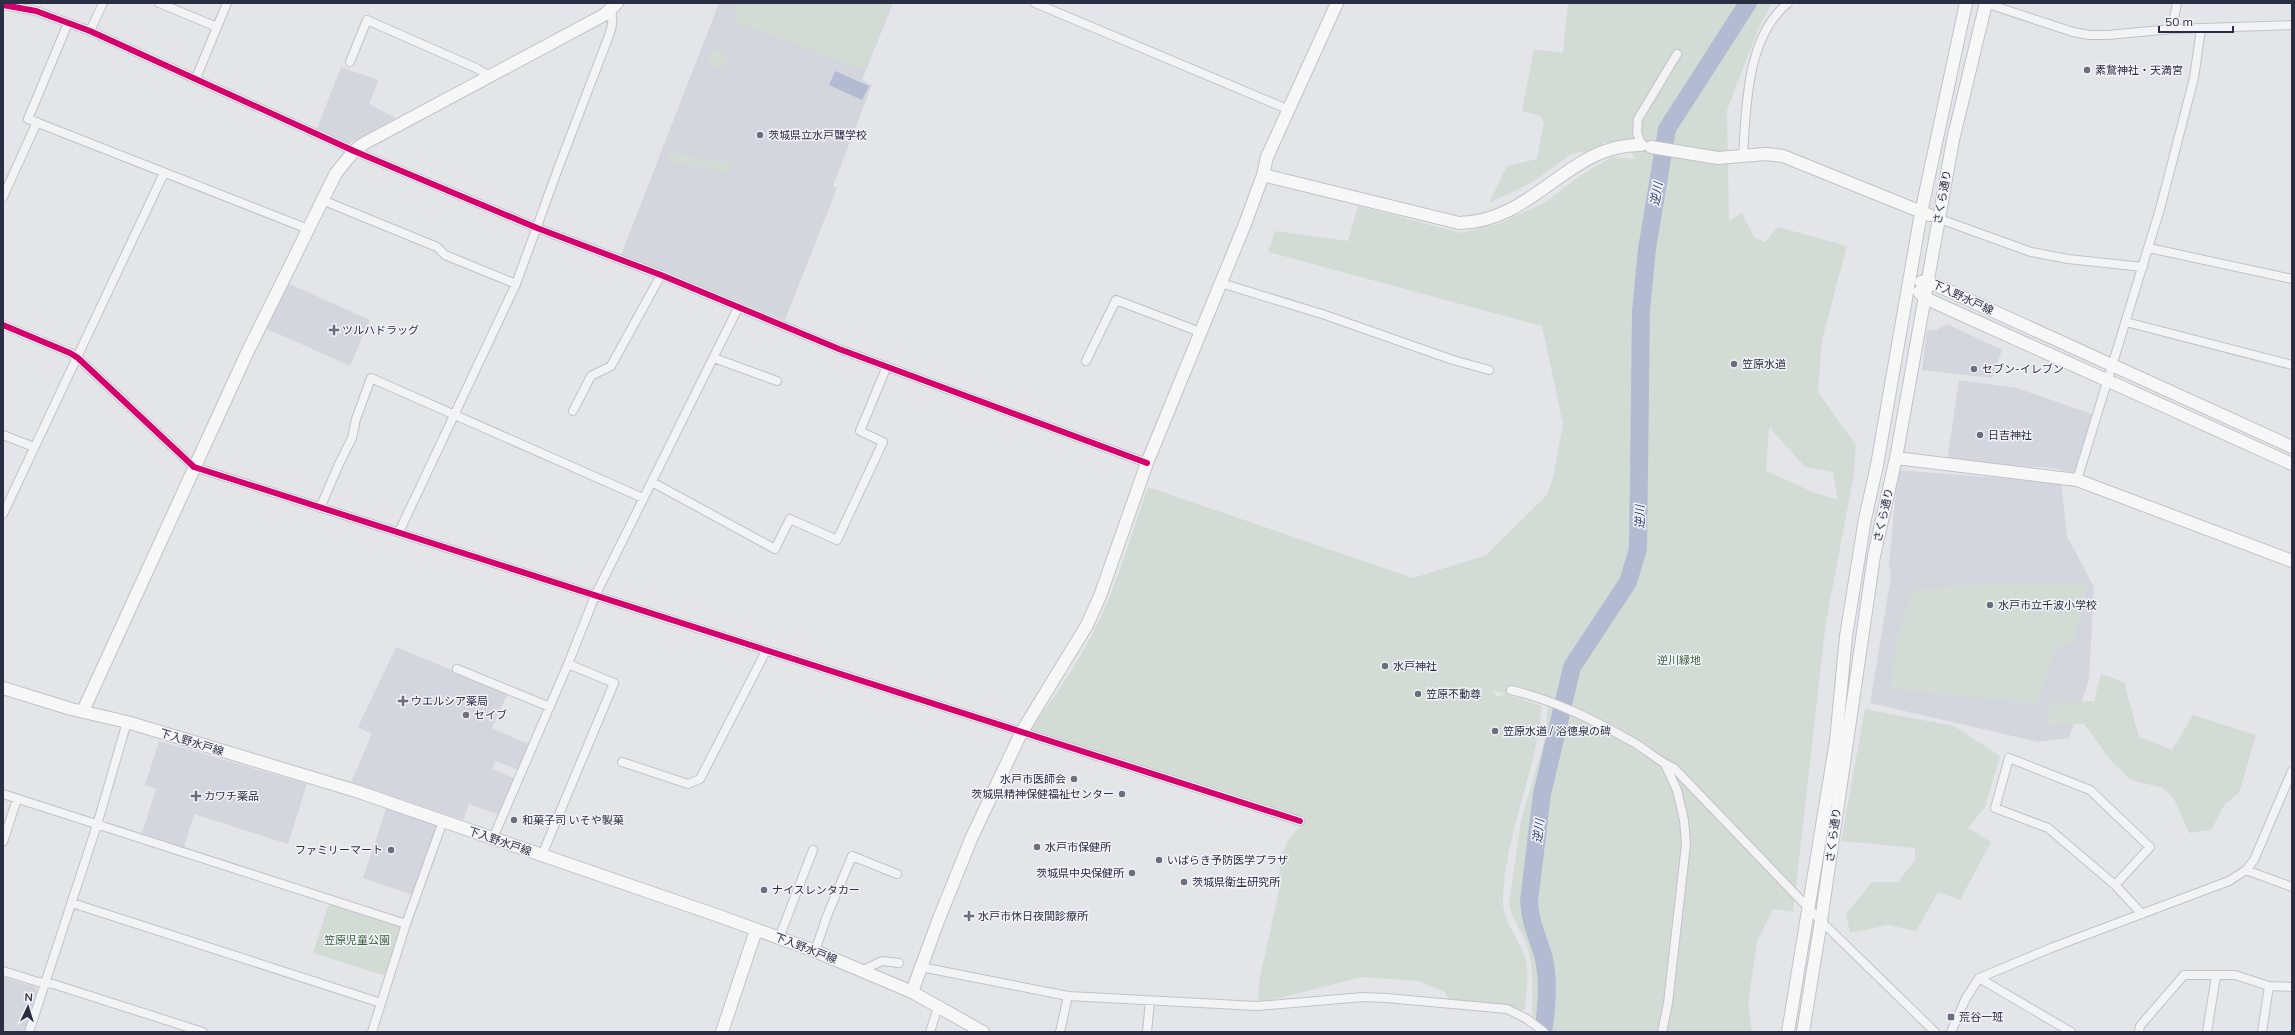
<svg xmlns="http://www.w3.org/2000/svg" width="2295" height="1035" font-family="Mulish,'Noto Sans JP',sans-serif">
<rect width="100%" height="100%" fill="#e4e5e8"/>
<path fill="#d4d6dd" d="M719,3H893L862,80L872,85L833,186L837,188L785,320L621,255Z
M341,67L379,80L369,104L396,118L350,143L344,144L316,131Z
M287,283L370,320L350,366L265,328Z
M1947,324L2002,350L1992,378L1922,370L1927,330H1936Z
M1959,380L2017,388L2092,414L2076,473L2053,468L1947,461Z
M1898,470L2061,483L2067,536L2094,587L2089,680L2069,738L2038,742L1870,703L1891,576L1889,564Z
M396,647L508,693L492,728L530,745L518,770L496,761L492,769L515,779L499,815L469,804L463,820L351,782L372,734L358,727Z
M159,741L307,784L288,844L194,814L184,847L142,833L156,789L145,785Z
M387,806L437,823L413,895L363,878Z
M3,977L35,987L37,991L24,1032H3Z"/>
<path fill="#d2dcd4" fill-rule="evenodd" d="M736,3H891L866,66L857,68L746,25L743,31L735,15Z
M1568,3H1772L1759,27L1727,110L1729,221L1742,213L1754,237L1765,242L1778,227L1847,246L1822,340L1818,392L1856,445L1854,474L1826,622L1793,912L1773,909L1757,942L1748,1004L1752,1032H1551V1030L1533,1016L1532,1018C1532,990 1535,970 1526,943C1521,929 1511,919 1509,903L1521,821L1546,735L1548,706L1491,690L1498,697L1505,694L1542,706C1537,771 1505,832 1503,899C1502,921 1518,937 1525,957C1530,974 1526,992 1525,1009L1522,1011L1507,1005L1449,1001L1445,992L1418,981L1362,977L1276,999L1258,1001L1259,982L1278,895L1280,863L1287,842L1305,820L1030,729C1062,689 1090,644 1110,596C1124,561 1135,523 1148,487L1413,578L1486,555L1547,495L1553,478L1563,424L1542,326L1268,252L1275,231L1348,241L1358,206L1461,233L1498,224L1544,203L1580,176L1612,157L1636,159L1627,147L1625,140L1605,143L1584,153L1582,151L1570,155L1531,183L1489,203L1507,166L1537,159L1544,123L1540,116L1522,111L1534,49L1563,53ZM1769,427L1805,467L1833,472L1838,500L1813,492L1766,471Z
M709 59a9 9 0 1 1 18 0a9 9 0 1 1-18 0Z
M670,152L732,164L730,172L668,162Z
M2087,583L2073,644L2057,646L2037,704L1891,689C1893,656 1898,618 1916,589L1991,584Z
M2101,674L2124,682L2139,737L2172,750L2193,715L2256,735L2239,793L2225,804L2211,830L2189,833L2174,799L2163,788L2131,780L2111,761L2084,724L2048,725L2049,702L2094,701Z
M1865,709L1954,726L2000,756L1985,807L1968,828L1991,842L1960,900L1938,892L1916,931L1888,925L1850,933L1846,914L1872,882H1898L1915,860V848L1841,841Z
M329,904L402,927L386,976L313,953Z"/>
<path fill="#b3bbd2" d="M835,71L869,86L862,100L829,85Z"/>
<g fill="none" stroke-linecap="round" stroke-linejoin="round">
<path stroke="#b3bbd2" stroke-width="18" d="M1543,1032C1547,1008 1549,978 1543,955C1537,936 1530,921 1529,901L1542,794L1572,667L1628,582L1638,549L1641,311L1647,249L1667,129L1748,3"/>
<defs>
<path id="street" d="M159,3L217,27
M1035,3L1287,109
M1985,3L2073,32L2089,35H2108L2172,29L2292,25
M3,5L36,11L90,31L354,151L537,228L661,275L839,349L1147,463
M68,23L28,119L308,229
M2172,29L2177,3
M90,31L103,3
M350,62L367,20L476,68L488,75
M196,78L227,3
M1644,146L1641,145L1637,132L1638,119L1677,54
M1743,157C1746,108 1746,37 1788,3
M3,197L37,122
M322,200L437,247L445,255L516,284
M1937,218L2031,252L2068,259L2143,267
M2149,248L2292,279
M1221,283L1325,315L1453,360L1489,370
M2126,322L2292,365
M3,325L70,353L78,358L194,467L1300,821
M714,358L777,381
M1086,361L1116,300L1200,332
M573,411L591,376L611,366L661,275
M3,435L34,447
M2077,480L2160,209L2194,78L2201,29
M652,482L775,549L790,519L837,540L883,442L860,431L887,366
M320,508L339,464L352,438L356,419L371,378L643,498
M3,514L164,173
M399,532L516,284L559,166L605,46C609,35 616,21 610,10
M457,669L550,707
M1511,690C1554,700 1594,720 1633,742C1647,750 1659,762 1674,768L1821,921L1935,1032
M622,762L688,784L700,779L766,651
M3,794L406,924
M493,838L568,664L595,596L738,308
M3,842L17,799
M542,855L614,683L568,664
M2246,870L2292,887
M2115,885L2150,847L2090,790L2009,758L1995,808L2048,828L2115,885L2142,914
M72,903L381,1003
M779,938L813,850
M815,951L827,916L852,856L897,874
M921,967L1068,996L1257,1006L1363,997L1387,998L1507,1009L1527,1019L1544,1032
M863,970L882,961L899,963
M3,971L38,982L53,984L203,1032
M1979,978L2071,1032
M29,1032L97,825L127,722
M372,1032L406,924L443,821
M930,1032L938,1007
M1060,1032L1068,996
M1147,1032L1150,1001
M1662,1032L1668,1003L1686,844L1684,820L1677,790L1665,764
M1951,1032L1966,998L1979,978L2051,948L2229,881L2246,870L2254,860L2292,771
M2139,1032L2140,1026L2184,975H2235L2269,986L2292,987
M2207,1032L2216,976
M2262,1032L2269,986"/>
<path id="secondary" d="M1651,147L1718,158L1766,154L1783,156L1929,215
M1263,175L1459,223C1534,222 1570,143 1641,145
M1921,282L1927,281L2292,447
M1919,292L1925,298L2292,464
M1896,458L2077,480L2292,561
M3,688L71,709L127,722L356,791L719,916L815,951L912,992L983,1032
M83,711L247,353L336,173L354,151L363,144L604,15L617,3
M912,992L938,921L971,839L1021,733L1087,625L1100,596L1147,463L1245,224L1263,175L1267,157L1337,3
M722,1032L756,930
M1788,1032L1836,741L1846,636L1865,519L1877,465L1921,213L1966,3
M1803,1032L1821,921L1874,556L1896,458L1953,140L1986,3"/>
</defs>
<use href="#street" stroke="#c1c2c6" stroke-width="10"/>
<use href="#secondary" stroke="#c1c2c6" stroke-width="14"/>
<use href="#street" stroke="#f3f3f6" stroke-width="8"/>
<use href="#secondary" stroke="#f7f7f7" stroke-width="12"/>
<defs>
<path id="cycleway" d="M3,5L36,11L90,31L354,151L537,228L661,275L839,349L1147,463
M3,325L70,353L78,358L194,467L1300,821"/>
</defs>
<use href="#cycleway" stroke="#f2f3f8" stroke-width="8"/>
<use href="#cycleway" stroke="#d6006c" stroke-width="6"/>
</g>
<g fill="#6b6e7c" stroke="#f2f3f8" stroke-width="1.5">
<circle cx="2087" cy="70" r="4"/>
<circle cx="760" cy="135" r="4"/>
<path d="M332 324h4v4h4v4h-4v4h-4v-4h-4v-4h4z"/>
<circle cx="1734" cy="364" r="4"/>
<circle cx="1974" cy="369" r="4"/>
<circle cx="1980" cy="435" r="4"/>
<circle cx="1990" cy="605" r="4"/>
<circle cx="1385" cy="666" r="4"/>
<circle cx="1418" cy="694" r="4"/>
<path d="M401 695h4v4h4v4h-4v4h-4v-4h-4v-4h4z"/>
<circle cx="466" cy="715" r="4"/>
<circle cx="1495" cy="731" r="4"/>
<circle cx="1074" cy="779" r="4"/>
<circle cx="1122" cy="794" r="4"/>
<path d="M194 790h4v4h4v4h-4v4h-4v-4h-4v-4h4z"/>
<circle cx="514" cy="820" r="4"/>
<circle cx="1037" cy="847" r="4"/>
<circle cx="391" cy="850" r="4"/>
<circle cx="1159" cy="860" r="4"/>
<circle cx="1132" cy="873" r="4"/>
<circle cx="1184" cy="882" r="4"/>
<circle cx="764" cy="890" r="4"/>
<path d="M967 910h4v4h4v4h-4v4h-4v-4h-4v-4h4z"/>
<rect x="1947" y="1013" width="8" height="8" rx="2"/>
</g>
<g text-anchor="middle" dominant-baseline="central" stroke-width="3" stroke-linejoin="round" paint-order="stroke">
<g font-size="11" fill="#2a2e42" stroke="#f2f3f8" text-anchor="start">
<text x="2095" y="70">素鵞神社・天満宮</text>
<text x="768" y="135">茨城県立水戸聾学校</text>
<text x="342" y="330">ツルハドラッグ</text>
<text x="1742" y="364">笠原水道</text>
<text x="1982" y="369">セブン-イレブン</text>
<text x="1988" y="435">日吉神社</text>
<text x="1998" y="605">水戸市立千波小学校</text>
<text x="1393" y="666">水戸神社</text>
<text x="1426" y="694">笠原不動尊</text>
<text x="411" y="701">ウエルシア薬局</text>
<text x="474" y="715">セイブ</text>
<text x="1503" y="731">笠原水道 / 浴徳泉の碑</text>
<text x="1066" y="779" text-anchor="end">水戸市医師会</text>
<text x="1114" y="794" text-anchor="end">茨城県精神保健福祉センター</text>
<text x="204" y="796">カワチ薬品</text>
<text x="522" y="820">和菓子司 いそや製菓</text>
<text x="1045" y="847">水戸市保健所</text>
<text x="383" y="850" text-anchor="end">ファミリーマート</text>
<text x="1167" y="860">いばらき予防医学プラザ</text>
<text x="1124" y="873" text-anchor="end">茨城県中央保健所</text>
<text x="1192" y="882">茨城県衛生研究所</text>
<text x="772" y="890">ナイスレンタカー</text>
<text x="978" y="916">水戸市休日夜間診療所</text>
<text x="1959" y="1017">荒谷一班</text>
</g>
<g font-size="11" fill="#2a2e42" stroke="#f2f3f8">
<text transform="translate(1942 197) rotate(-79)">さくら通り</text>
<text transform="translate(1963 297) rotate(25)">下入野水戸線</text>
<text transform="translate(1883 515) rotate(-77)">さくら通り</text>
<text transform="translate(192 742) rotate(17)">下入野水戸線</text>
<text transform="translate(1833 835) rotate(-82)">さくら通り</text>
<text transform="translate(500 841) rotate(19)">下入野水戸線</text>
<text transform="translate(806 948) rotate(21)">下入野水戸線</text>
</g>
<g font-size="11" fill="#385e3a" stroke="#f2f3f8">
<text x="1679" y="660">逆川緑地</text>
<text x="357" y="940">笠原児童公園</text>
</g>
<g font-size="12" font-style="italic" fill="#354375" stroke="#f2f3f8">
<text transform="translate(1656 194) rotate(-81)">逆川</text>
<text transform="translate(1639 517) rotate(-90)">逆川</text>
<text transform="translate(1538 831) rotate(-83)">逆川</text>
</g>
</g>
<rect width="2295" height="1035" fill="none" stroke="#2a2e42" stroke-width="8"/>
<g transform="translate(28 1007) rotate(4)" stroke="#f2f3f8" stroke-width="3" paint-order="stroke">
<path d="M0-3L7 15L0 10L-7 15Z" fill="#2a2e42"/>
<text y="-6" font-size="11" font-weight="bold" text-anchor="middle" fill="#2a2e42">N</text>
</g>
<path d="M2159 26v6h74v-6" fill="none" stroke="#2a2e42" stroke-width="2"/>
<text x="2165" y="26" font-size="12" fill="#2a2e42" stroke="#f2f3f8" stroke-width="3" paint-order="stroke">50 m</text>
</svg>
